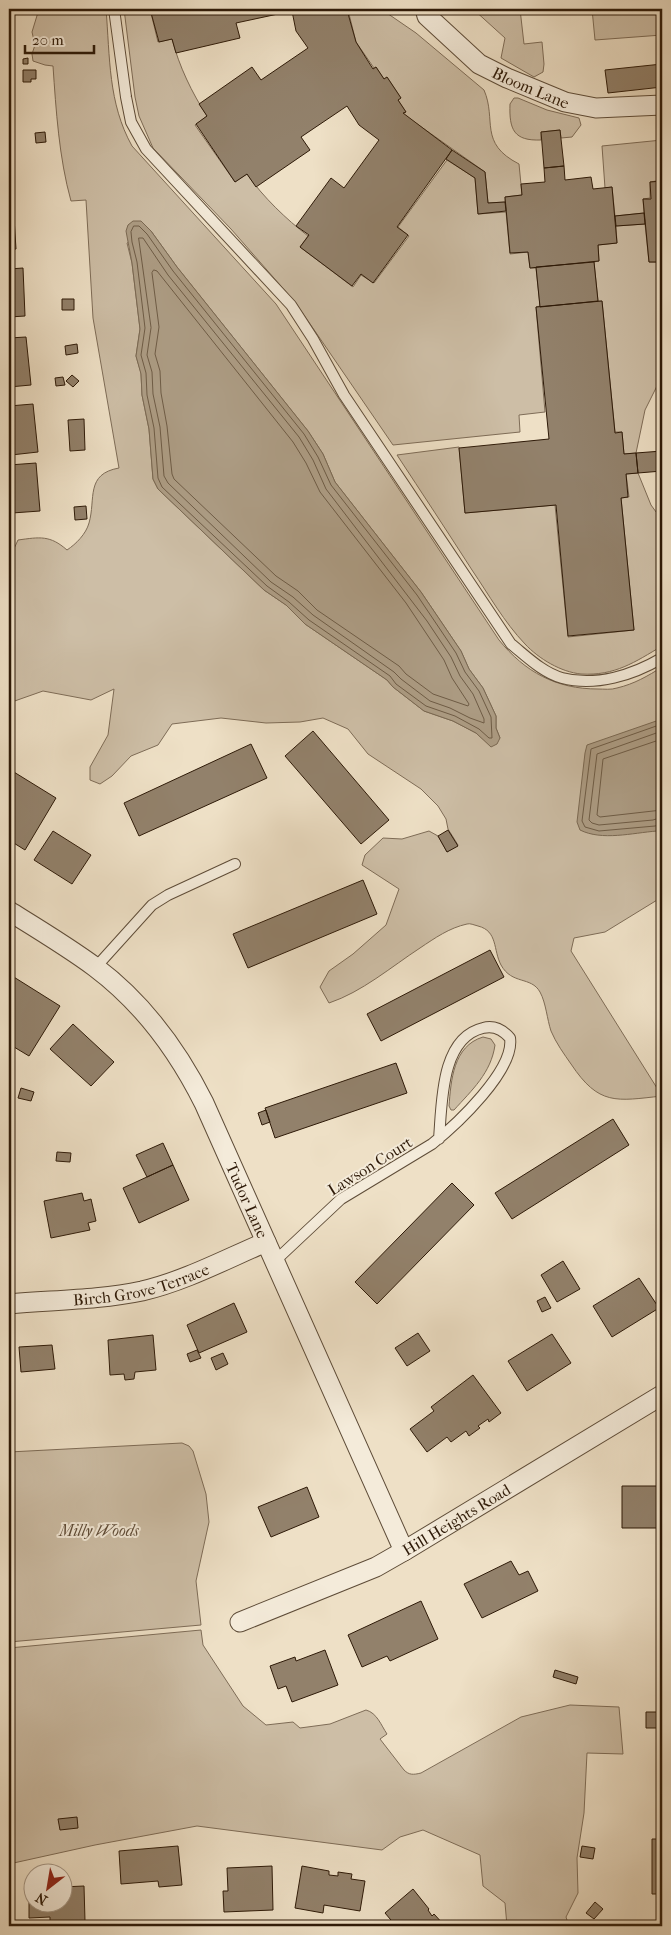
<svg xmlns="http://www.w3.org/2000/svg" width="671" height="1935" font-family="'IM FELL French Canon',serif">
<rect width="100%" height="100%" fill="#eee0c6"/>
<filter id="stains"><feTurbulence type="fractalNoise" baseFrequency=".004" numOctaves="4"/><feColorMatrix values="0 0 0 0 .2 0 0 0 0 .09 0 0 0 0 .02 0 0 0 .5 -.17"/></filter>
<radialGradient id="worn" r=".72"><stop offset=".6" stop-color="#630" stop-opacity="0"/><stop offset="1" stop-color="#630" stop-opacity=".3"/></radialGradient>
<path fill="#cdbea6" stroke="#7e6c57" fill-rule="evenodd" d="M39,9H106C110,57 108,103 132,146L276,304L499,640C525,672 556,689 598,689C604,689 611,690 617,688C634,684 648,676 662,667V897L605,932L574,938L571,951L662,1096C616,1101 599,1106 571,1064C564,1054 556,1043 551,1031C547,1019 546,1003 540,992C531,976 512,985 501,965C493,950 498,931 478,926C474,925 470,923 467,924C449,928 435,938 420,948C391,967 362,992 329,1003L320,987L329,971L353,954L386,925L399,889L362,865L365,855L383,838L402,839L429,831L438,836L447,852L458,845L448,829L446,819L438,806L421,789L368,754L348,729L323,718L300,722L266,723L221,718L172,724L158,745L131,756L112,776L100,784L90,780V767L108,735L114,689L91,700L43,691L9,703V559H13L12,553L18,540C40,537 50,535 67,550C76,544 86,534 89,523C96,499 85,474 119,468L93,318L86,200L71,201C59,158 56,110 53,66L45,65L33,61L32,54L35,45L32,32ZM151,231L177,267L308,431L323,454L335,482L421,592L461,651L469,669L483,688L496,716V728L500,738L491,746L476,733L453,721L424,711L393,687L387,680L305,624L286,605L264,590L158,489L153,479L149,429L142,395L141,373L136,356L140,329L132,263L127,243Z
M124,9H150L158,42L172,39C179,66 192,93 207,116L195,125L235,182L247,174C263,197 286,219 308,236L300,247L353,287L361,275L374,283L409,236L398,227L447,160L475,178L478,214L506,212L510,254L528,252L530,268H536L540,306L536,307L545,412L519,415L520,432L393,445L295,302L231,229L153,148L139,116L135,97Z
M351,9H381L416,33L484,90C497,120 478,143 519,164L522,195L505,197V202L488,203L485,172L403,114L406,112L398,100L401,98L387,77L384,79L376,67L374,68L356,42L348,10Z
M473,9H520L524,44L542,42L544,64L543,72L534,77L501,58L505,38Z
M592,9H662V35L595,40Z
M514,98H518L547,110L579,118L581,125L572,137L561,138L560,130L541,132V140C514,141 509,130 510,104Z
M662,140V180L650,182V198L643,199L644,213L615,216L612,187L605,188L602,146Z
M645,224L649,262H657L658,278H662V357L660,364L659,382L645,410L636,453L624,454L622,432H615L602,301H598L594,262L599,261L598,245L617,243L616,226Z
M459,447L465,513L555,505L568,637L634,630L621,498L629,497L626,474L638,473L651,505L662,520V646C635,662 615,676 581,674C561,672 539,659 525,644C504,622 489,595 472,570C447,531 422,493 397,455Z
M483,1037L491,1039L495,1045C491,1073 472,1090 454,1110H451L449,1106C451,1081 453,1046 483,1037Z
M182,1443L189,1446L193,1451L206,1494L209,1522L196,1581L201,1625L9,1642V1452Z
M201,1630L203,1645L243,1706L266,1725L293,1722L300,1728L330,1724L366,1710C377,1713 381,1725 387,1734L380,1739L404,1770C409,1775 413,1775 421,1773L521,1717L570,1705L619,1707L623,1754L587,1753L584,1813L577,1858L578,1893L566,1917L569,1926H507L505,1903L483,1886L480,1855L423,1830L400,1837L382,1850L197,1826L95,1845L9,1864V1648Z"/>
<path fill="#ad9d85" stroke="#7a6953" d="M133,221H141L151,231L177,267L308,431L323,454L335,482L421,592L461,651L469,669L483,688L496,716V728L500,738L497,744L491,747L476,733L453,721L424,711L393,687L387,680L305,624L286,605L264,590L158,489L153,479L149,429L142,395L141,374L136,356L140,329L132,263L126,231L128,225Z
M662,719V828L657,831C632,833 602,841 580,830L577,822L585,753L587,745Z"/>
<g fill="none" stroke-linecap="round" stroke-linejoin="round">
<path stroke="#6e5c46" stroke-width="1" d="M134,226H139L147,234L173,271L304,434L318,457L331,485L417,595L456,653L465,672L479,691L491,717L492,738H489L479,729L455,716L426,706L396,684L390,676L309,620L289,602L267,586L162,487L158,478L154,428L147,395L146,373L141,355L145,328L137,262L132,242L131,232Z
M139,238H143L168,275L299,437L313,460L326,489L427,621L451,657L460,676L473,694L484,719V723L470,718L450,708L430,701L401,679L394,672L313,615L293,597L271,582L168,483L164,476L160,427L153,394L152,372L147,355L151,328Z
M154,270L157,271L293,442L306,463L320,492L406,603L444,660L452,678L469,704L468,706L433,694L406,674L399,666L317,610L298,591L276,576L174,479L172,474L167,426L161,393L160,371L155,354L159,327L152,273Z
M662,724L591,749L582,821L585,827L599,831L655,826L662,824
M662,731L597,754L589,820L592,823L599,825L653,820L662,817
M662,739L603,759L597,815L600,817L662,810"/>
</g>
<path fill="#92816b" stroke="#2e1a08" d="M150,9H351L347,10L356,42L373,69L376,67L384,79L387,77L401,98L398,100L406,112L403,113L452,150L397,227L408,235L373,283L361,274L352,286L300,247L309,235L296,226L331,178L344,188L379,140L359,125L347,106L301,137L310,150L256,187L247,174L235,182L196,124L207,116L199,104L252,67L261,80L308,48L296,31L292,11L236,23L240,38L176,53L172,39L159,42Z
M28,58V64H23V59Z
M662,64V87L608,93L605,70Z
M23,70H36V79H31V82H23Z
M560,130L564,166L544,168L541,132Z
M45,132L46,142L36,143L35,133Z
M452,150L485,172L488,203L505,202L506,211L478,214L475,178L446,159Z
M564,166L565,180L591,177L593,189L612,187L617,243L598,245L599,261L530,268L528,252L510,253L505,197L522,195L521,184L545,182L544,168Z
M662,181V278H659L657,262H649L643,199H651L650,182Z
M9,202H13L16,249L9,250Z
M644,213L645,224L616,226L615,216Z
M594,262L598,301L540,307L536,267Z
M23,268L25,316L9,317V269Z
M62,299H74V310H62Z
M602,301L615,433L622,432L624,454L636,453L638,473L626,474L628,497L621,498L634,630L568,636L556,505L465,513L459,448L549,439L536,307Z
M26,337L31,385L9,387V338Z
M77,344L78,353L66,355L65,346Z
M72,375L79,381L73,387L66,381Z
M63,377L65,385L56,386L55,378Z
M33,404L38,452L11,455L9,406Z
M84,419L85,450L70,451L68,420Z
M662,451V471L638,473L636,453Z
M36,463L40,511L12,513L9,465Z
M86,506L87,519L75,520L74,507Z
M313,731L389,820L361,844L285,756Z
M251,744L267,778L139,836L124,803Z
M9,769L56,798L25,850L9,840Z
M448,830L458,846L447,852L438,836Z
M53,831L91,855L72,884L34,860Z
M363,880L377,914L248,968L233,934Z
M490,950L504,977L381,1041L367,1014Z
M9,974L60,1006L29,1056L9,1044Z
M73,1024L114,1062L91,1086L50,1049Z
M396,1063L407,1093L275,1138L265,1108Z
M21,1088L34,1092L31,1101L18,1098Z
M266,1110L270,1122L262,1125L258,1113Z
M613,1119L629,1145L512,1219L495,1193Z
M163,1143L173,1165L147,1177L136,1155Z
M57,1152L71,1153L70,1162L56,1161Z
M173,1165L189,1200L139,1223L123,1188Z
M452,1183L474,1205L377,1304L355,1282Z
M82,1193L84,1201L91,1199L96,1221L88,1223L90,1230L51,1238L44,1201Z
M563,1261L580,1289L557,1302L541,1275Z
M639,1278L659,1308L612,1337L593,1306Z
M545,1297L551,1308L542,1312L537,1301Z
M234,1303L247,1332L199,1353L187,1325Z
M418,1333L430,1351L407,1366L395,1348Z
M552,1334L571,1363L527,1391L508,1361Z
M153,1335L156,1370L135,1372L134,1379L125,1380L124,1374L110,1375L108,1340Z
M52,1345L55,1369L21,1372L19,1347Z
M197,1350L201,1358L190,1362L187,1354Z
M223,1353L228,1364L216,1370L211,1358Z
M473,1375L501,1413L489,1422L488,1419L478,1426L480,1428L469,1436L466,1431L451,1442L447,1437L427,1452L410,1429L434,1411L431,1407Z
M622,1486H662V1528H622Z
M307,1487L319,1517L271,1537L258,1507Z
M511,1561L519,1575L528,1571L538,1591L482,1618L464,1584Z
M421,1601L438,1639L390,1661L387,1656L362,1667L348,1635Z
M659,1611H662V1671H659Z
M325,1650L338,1685L292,1702L286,1686L278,1689L270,1666L295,1657L296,1661Z
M555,1670L578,1677L576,1684L553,1677Z
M657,1690H662V1746H657V1728H646V1712H657Z
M658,1768H662V1785H658Z
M77,1817L78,1828L60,1830L58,1819Z
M652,1839H662V1894H652Z
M178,1846L182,1885L159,1887L158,1881L121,1884L119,1851Z
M582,1846L595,1848L593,1859L580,1857Z
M272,1866L273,1910L224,1912L223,1891H228L227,1868Z
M302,1866L329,1871V1875L338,1876V1872L352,1874L351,1879L365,1881L360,1911L324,1905L323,1913L295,1908Z
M84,1886L85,1921L50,1922V1917L29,1918V1893H32V1902H62V1887Z
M413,1889L429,1909L428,1910L432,1916L434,1914L445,1926H396L385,1913Z
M595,1902L603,1909L594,1919L586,1913Z
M657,1906H662V1926H657Z"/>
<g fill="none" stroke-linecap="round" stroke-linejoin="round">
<defs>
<path id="service" d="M114,9L126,97L131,122L146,149L291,305L313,339L344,395L511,644C526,656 543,673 562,678C596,687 633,675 662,658
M96,967L152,905L168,895L235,864
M275,1261L341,1199L432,1144C456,1125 515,1070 510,1038C503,1030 494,1025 483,1028C440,1038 442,1105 439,1139"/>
<g id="minor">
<path id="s1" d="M425,9L427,16L479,64L507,78L565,102L596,108L662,105"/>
<path id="s2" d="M9,911C38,929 68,947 95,967C143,1003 178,1051 204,1103L404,1551"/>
<path id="s3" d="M9,1304C53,1300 99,1300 142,1291C185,1281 226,1259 266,1242"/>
<path id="s4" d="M240,1622L376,1567L404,1551L662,1395"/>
</g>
</defs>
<use href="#service" stroke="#5e4c38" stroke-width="12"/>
<use href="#minor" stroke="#5e4c38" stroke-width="21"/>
<use href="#service" stroke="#f4ebda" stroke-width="10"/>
<use href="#minor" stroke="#f4ebda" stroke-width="19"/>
</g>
<g text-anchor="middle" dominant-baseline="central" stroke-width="4" stroke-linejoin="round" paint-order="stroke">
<g font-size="16" fill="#2e1a08" stroke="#f4ebda">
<text stroke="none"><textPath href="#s1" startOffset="135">Bloom Lane</textPath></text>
<text transform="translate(370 1166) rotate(-32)">Lawson Court</text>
<text stroke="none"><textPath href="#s2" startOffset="385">Tudor Lane</textPath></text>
<text stroke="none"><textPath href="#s3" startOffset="134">Birch Grove Terrace</textPath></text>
<text stroke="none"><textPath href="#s4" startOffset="240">Hill Heights Road</textPath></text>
</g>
<g font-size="16" font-style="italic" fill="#5e4b37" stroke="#f4ebda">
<text x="99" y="1530">Milly Woods</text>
</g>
</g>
<rect width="671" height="1935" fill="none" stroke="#eee0c6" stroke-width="30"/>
<rect x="10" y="10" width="651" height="1915" fill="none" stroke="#2e1a08" stroke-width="2.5"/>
<rect x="15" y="15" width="641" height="1905" fill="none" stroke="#2e1a08"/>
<g transform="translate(48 1888) rotate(211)"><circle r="24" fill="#f4ebda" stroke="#a59786"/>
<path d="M0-4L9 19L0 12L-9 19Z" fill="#8f2418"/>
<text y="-8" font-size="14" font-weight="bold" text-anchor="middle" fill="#2e1a08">N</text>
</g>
<path d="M25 45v8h69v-8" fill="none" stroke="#2e1a08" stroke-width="2.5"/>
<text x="32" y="45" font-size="15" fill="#2e1a08" stroke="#f4ebda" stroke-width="4" paint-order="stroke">20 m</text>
<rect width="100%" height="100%" filter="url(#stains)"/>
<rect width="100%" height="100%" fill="url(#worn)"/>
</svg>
